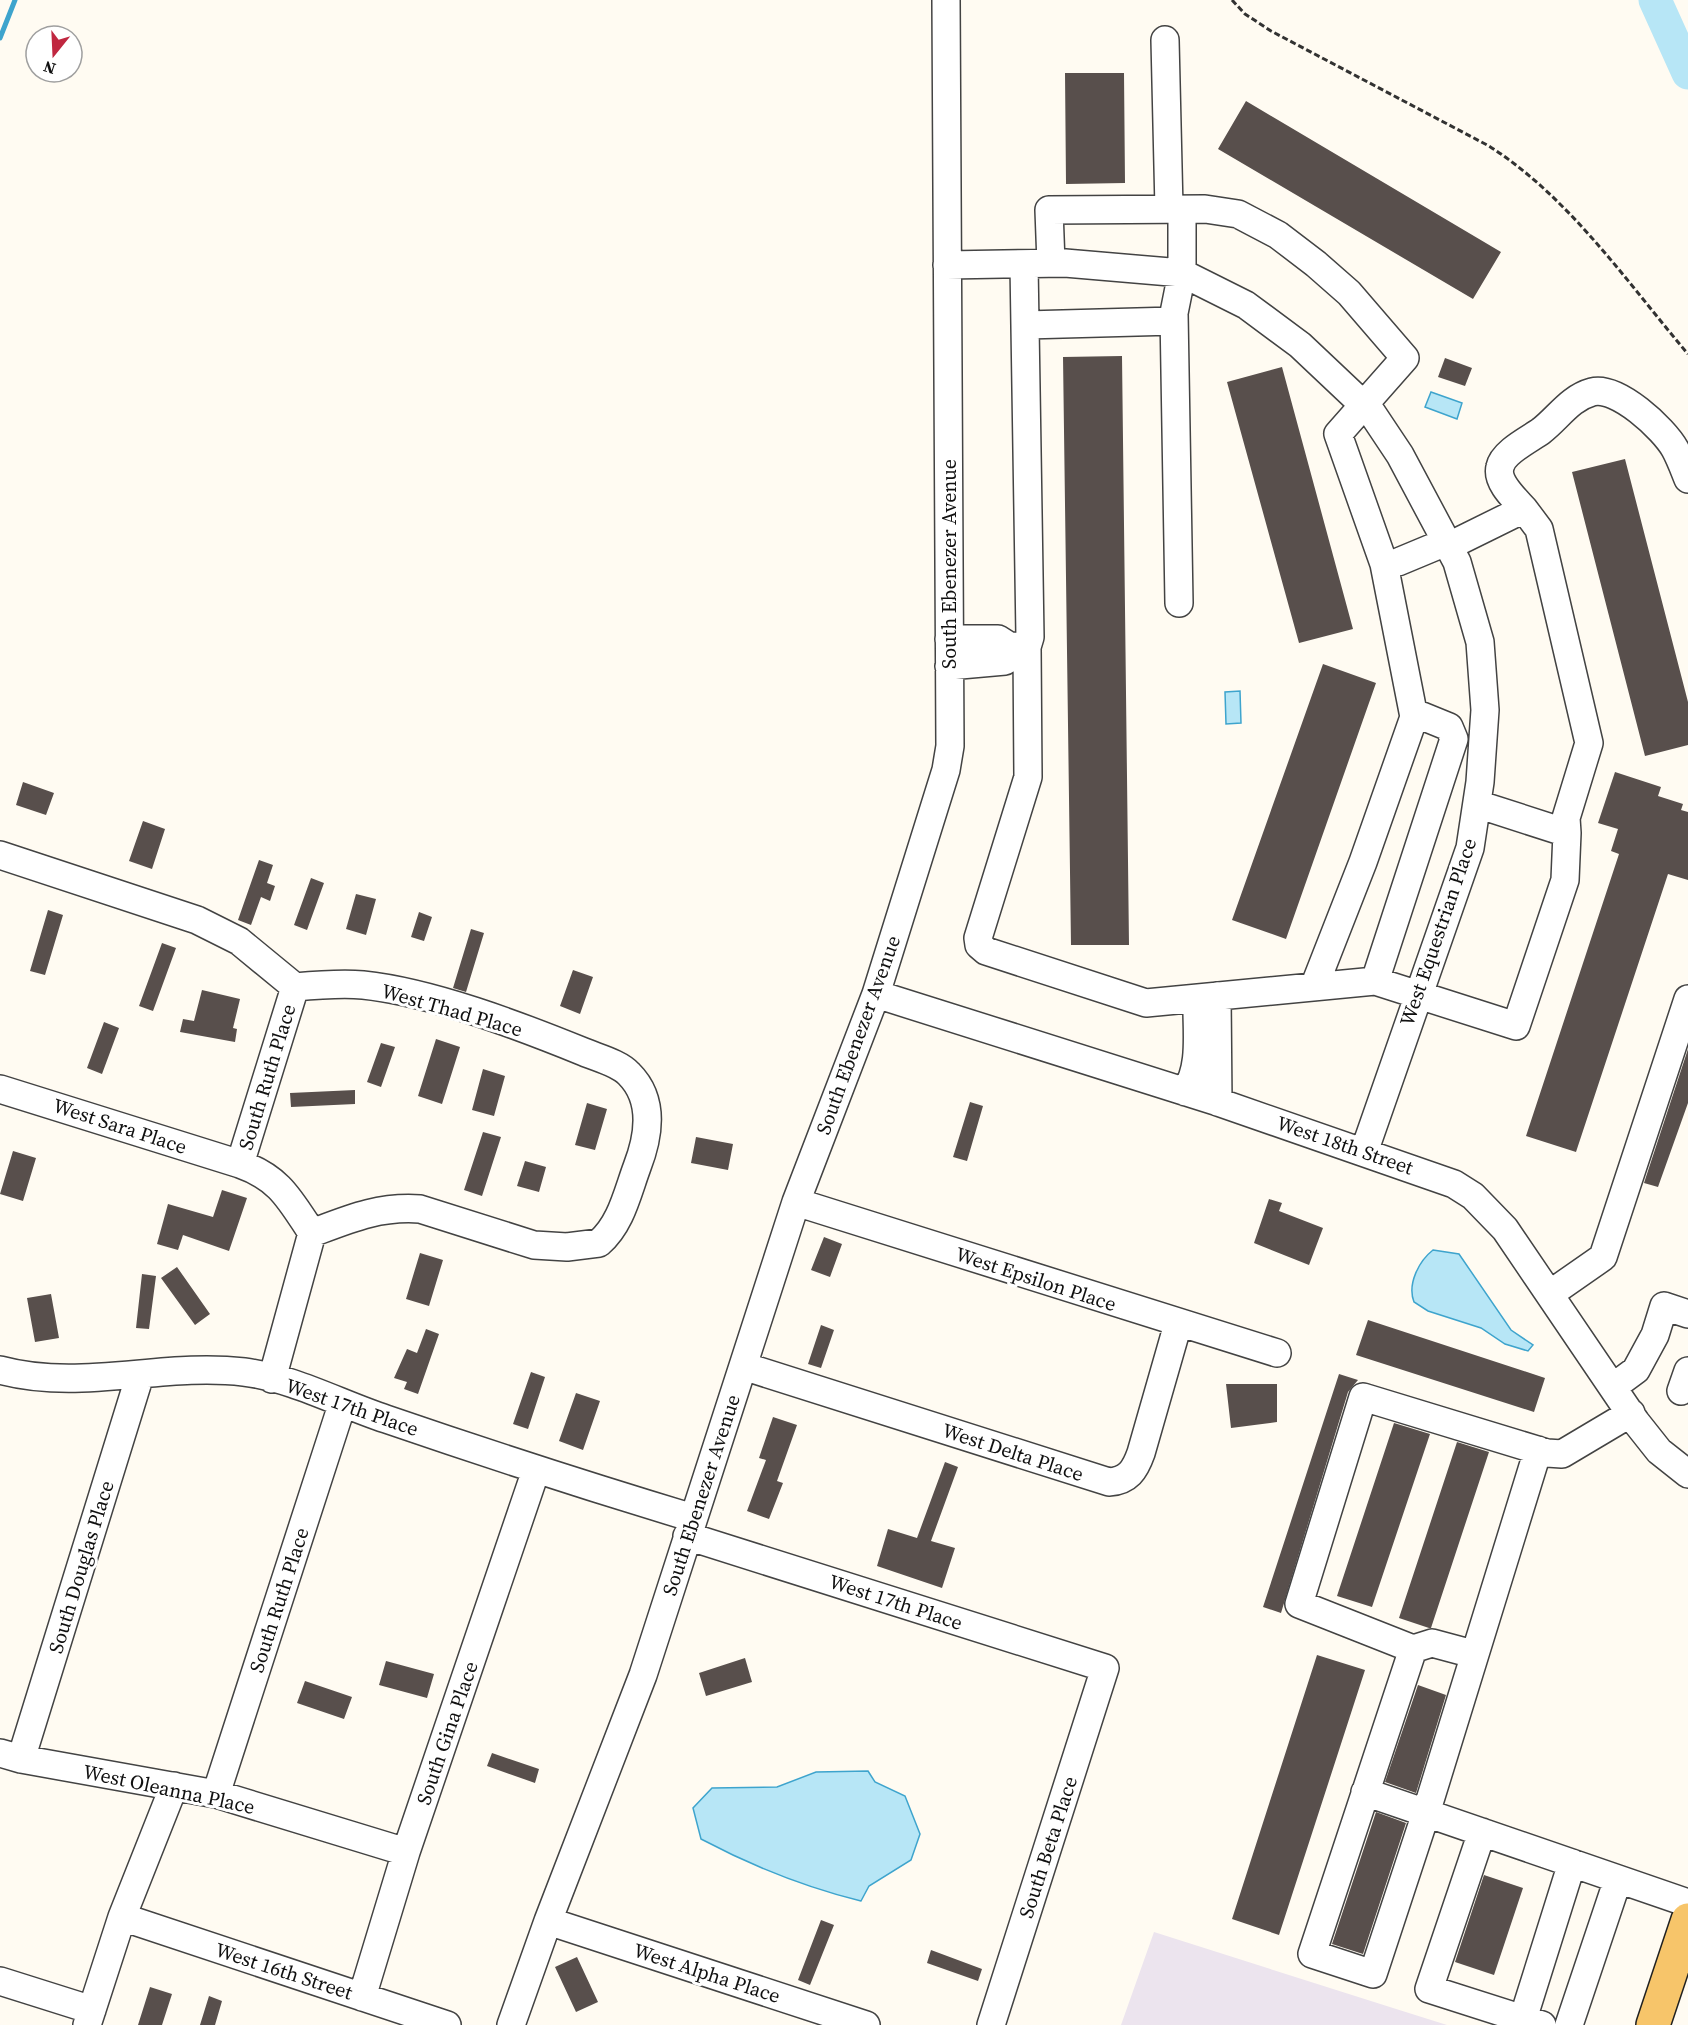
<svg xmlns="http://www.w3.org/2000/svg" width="1688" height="2025" font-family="'Source Serif 4',serif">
<rect width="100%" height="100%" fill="#fffbf2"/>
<path fill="#ece4ee" d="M1154,1932L1393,2008L1447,2025H1121Z"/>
<path fill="#b7e6f6" stroke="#3ea4cd" stroke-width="1.5" d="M1431,392L1462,403L1457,419L1425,407Z
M1240,691L1241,723L1226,724L1225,692Z
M1433,1250L1459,1254L1511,1330L1533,1345L1528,1351L1505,1344L1481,1328L1428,1311L1414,1302C1407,1284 1419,1261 1433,1250Z
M868,1771L875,1782L905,1796L920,1834L911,1860L869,1886L861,1901C804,1887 752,1866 701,1839L693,1808L712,1788L777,1787L816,1772Z"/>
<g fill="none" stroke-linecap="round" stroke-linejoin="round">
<path stroke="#3ea4cd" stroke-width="5" d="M0,38L15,0"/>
<path stroke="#b7e6f6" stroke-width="33" d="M1655,0L1688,73"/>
</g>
<path fill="#584f4c" d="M1065,73H1124L1125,183L1066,184Z
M1246,101L1501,252L1473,299L1218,149Z
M1122,356L1129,945H1071L1063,357Z
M1445,358L1472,368L1465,386L1438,377Z
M1282,367L1353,629L1299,643L1227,382Z
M1625,459L1688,702V745L1645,756L1572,472Z
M1323,664L1376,683L1286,939L1232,920Z
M1615,772L1661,787L1658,796L1683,804L1681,810L1688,812V880L1668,874L1576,1152L1526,1136L1619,854L1611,851L1618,829L1598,823Z
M23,782L54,793L46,815L16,805Z
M143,821L165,829L152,869L129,861Z
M259,860L273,865L267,883L275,886L270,901L261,897L251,925L238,920Z
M311,878L324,883L307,930L294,925Z
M356,894L376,899L366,935L346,929Z
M48,910L63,915L45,975L30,971Z
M419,912L432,917L424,941L411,937Z
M471,929L484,933L466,992L453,988Z
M162,943L176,948L153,1011L139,1006Z
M573,970L593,977L580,1014L560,1006Z
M202,990L240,999L233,1028L237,1029L235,1042L180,1032L183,1019L194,1021Z
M104,1022L119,1028L102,1074L87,1068Z
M436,1039L460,1047L442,1104L418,1096Z
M381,1043L395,1047L381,1087L367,1082Z
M1688,1049V1103L1658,1187L1644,1183Z
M483,1069L505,1076L494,1116L472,1110Z
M355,1090V1104L291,1107L290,1093Z
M970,1102L983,1106L967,1161L953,1157Z
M587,1103L607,1109L595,1150L575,1145Z
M483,1132L501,1137L482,1196L464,1190Z
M696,1137L733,1144L728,1170L691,1163Z
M13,1151L36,1158L23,1201L0,1194Z
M525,1161L546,1167L539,1192L517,1186Z
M222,1190L247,1198L229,1251L183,1235L178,1250L157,1244L168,1204L213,1217Z
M1269,1199L1282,1203L1279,1211L1323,1228L1309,1265L1254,1243Z
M824,1237L842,1244L830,1277L811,1270Z
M420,1253L443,1260L429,1306L406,1299Z
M177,1267L210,1314L195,1325L161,1278Z
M142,1274L156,1276L149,1329L136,1328Z
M51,1294L59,1338L35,1342L27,1298Z
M1368,1320L1545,1378L1534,1412L1356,1355Z
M821,1325L834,1330L821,1368L808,1364Z
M426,1329L439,1334L418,1394L404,1389L407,1382L394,1378L407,1349L417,1353Z
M531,1372L545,1377L528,1429L513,1424Z
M1339,1374L1358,1380L1348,1392L1281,1613L1263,1607Z
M1226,1384H1277V1422L1231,1428Z
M576,1393L600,1401L583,1450L559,1441Z
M773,1417L797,1425L777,1481L783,1483L769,1519L747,1511L766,1460L759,1458Z
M1394,1423L1430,1434L1372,1607L1337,1596Z
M1457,1442L1489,1452L1431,1628H1429L1399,1618Z
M945,1462L958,1467L931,1541L955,1548L942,1588L877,1566L888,1529L917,1538Z
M1317,1655L1365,1670L1279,1935L1232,1919Z
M745,1658L752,1682L706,1696L699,1673Z
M386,1661L434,1674L427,1698L379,1685Z
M305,1681L352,1697L344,1719L297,1703Z
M1418,1685L1446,1695L1416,1793L1385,1782Z
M492,1753L539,1769L535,1783L487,1766Z
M1376,1812L1406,1823L1363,1954L1332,1944Z
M1484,1875L1523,1888L1494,1975L1455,1962Z
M821,1920L834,1925L810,1985L798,1980Z
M931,1950L982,1969L978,1981L927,1963Z
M577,1957L598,2002L576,2012L555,1967Z
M150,1987L172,1994L162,2025H138Z
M209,1996L222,2001L215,2025H200Z"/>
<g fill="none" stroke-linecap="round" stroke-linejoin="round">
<defs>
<path id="minor" d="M1165,40L1169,209
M1051,263L1049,210L1205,209L1238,214L1278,235L1316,264L1349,293L1405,358L1338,434L1384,564L1398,562L1446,542
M947,265L1065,263L1182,273L1246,305L1300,345L1372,413L1400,455L1457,562L1480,642L1485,710L1480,782L1470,848L1364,1152
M1026,325L1174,321
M1524,509L1539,529L1589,743L1566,818L1567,833
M1449,546L1524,509C1515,499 1496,482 1500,467C1503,452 1530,439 1541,431C1558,418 1570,398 1592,392C1617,385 1664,429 1675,449C1680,458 1684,469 1688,479
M1384,564L1414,717
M1179,603L1174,313L1182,273V209
M949,639H998L1009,646L1005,661L949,666
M1011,646L1027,647L1030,637L1024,264
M1027,647L1028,777L978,938L979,945L986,951L1146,1003L1375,981L1516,1026L1565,880L1567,833L1477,804
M0,855L197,920L239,941L295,987C317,985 340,983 363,985C431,992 520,1026 584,1052C598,1058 619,1063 629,1074C655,1100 649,1136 637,1167C627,1194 621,1224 599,1243L567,1247L534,1245L420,1209C379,1206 349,1219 312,1233
M1314,987L1363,862L1414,717L1422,716L1449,727L1454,739L1375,981
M876,994L1218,1102L1454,1184L1473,1196L1505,1229L1636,1422L1659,1451L1688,1474
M1217,996L1218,1102
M0,1089L240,1164
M1185,1092C1203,1066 1196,1029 1197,998
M796,1202L1277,1353
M1550,1294L1603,1257L1688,999
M743,1366L1109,1482C1128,1481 1135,1470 1141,1453L1178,1324
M0,1370C81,1392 163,1362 244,1372C293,1378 340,1404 386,1419C488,1454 590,1487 693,1518
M272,1379L312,1233C290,1200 280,1178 240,1164L295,987
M1613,1387L1636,1370L1655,1335L1664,1306L1688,1314
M1681,1391L1688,1371
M1538,1450L1426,1813L1373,1974L1312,1954L1413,1649L1299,1604L1363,1397L1547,1453L1562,1454L1631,1413
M687,1536L1105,1668L991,2025
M1413,1649L1432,1643L1473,1654
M0,1753L21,1759L216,1794L406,1852
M21,1759L140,1375
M1365,1792L1688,1903
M216,1794L342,1405
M1482,1832L1429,1989L1542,2025
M122,1917L447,2025
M548,1921L866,2025
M0,1981L92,2010
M362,1997L406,1852L536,1470
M1523,2019L1572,1863
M87,2025L122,1917L174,1786
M511,2025L548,1921L643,1675L796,1202L876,994L946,770L950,746L946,0
M1569,2025L1618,1879"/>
<path id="major" d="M1653,2025L1688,1920"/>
</defs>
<use href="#minor" stroke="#434343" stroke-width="30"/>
<use href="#major" stroke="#212121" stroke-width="36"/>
<path stroke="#323232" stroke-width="3" stroke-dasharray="6 3" stroke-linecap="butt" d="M1232,0L1245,14L1271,31L1489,146C1570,198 1626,281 1688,354"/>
<use href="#minor" stroke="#fff" stroke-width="27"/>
<use href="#major" stroke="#f7c56a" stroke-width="33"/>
</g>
<g text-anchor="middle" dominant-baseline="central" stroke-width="6" stroke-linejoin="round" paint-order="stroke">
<g font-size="20" fill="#101010" stroke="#fff">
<text transform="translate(949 564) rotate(-90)">South Ebenezer Avenue</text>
<text transform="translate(1438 932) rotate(-71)">West Equestrian Place</text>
<text transform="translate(452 1010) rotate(16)">West Thad Place</text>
<text transform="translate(858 1035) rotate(-70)">South Ebenezer Avenue</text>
<text transform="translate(267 1077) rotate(-73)">South Ruth Place</text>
<text transform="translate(120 1126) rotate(18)">West Sara Place</text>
<text transform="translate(1345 1145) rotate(19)">West 18th Street</text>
<text transform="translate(1036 1279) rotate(18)">West Epsilon Place</text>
<text transform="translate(352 1407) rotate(19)">West 17th Place</text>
<text transform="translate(1013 1452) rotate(18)">West Delta Place</text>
<text transform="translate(701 1495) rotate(-72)">South Ebenezer Avenue</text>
<text transform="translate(81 1567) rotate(-73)">South Douglas Place</text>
<text transform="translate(279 1600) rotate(-72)">South Ruth Place</text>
<text transform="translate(896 1602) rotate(18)">West 17th Place</text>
<text transform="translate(447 1733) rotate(-71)">South Gina Place</text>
<text transform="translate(169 1789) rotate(12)">West Oleanna Place</text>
<text transform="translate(1048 1847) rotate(-72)">South Beta Place</text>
<text transform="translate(284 1971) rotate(18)">West 16th Street</text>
<text transform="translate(707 1973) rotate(18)">West Alpha Place</text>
</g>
</g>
<g transform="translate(54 54) rotate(198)"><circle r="28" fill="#ffffff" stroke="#9f9f9f" stroke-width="1.5"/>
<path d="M0-4.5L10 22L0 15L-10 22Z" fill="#c02740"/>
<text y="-9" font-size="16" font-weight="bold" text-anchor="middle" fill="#101010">N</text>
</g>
</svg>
